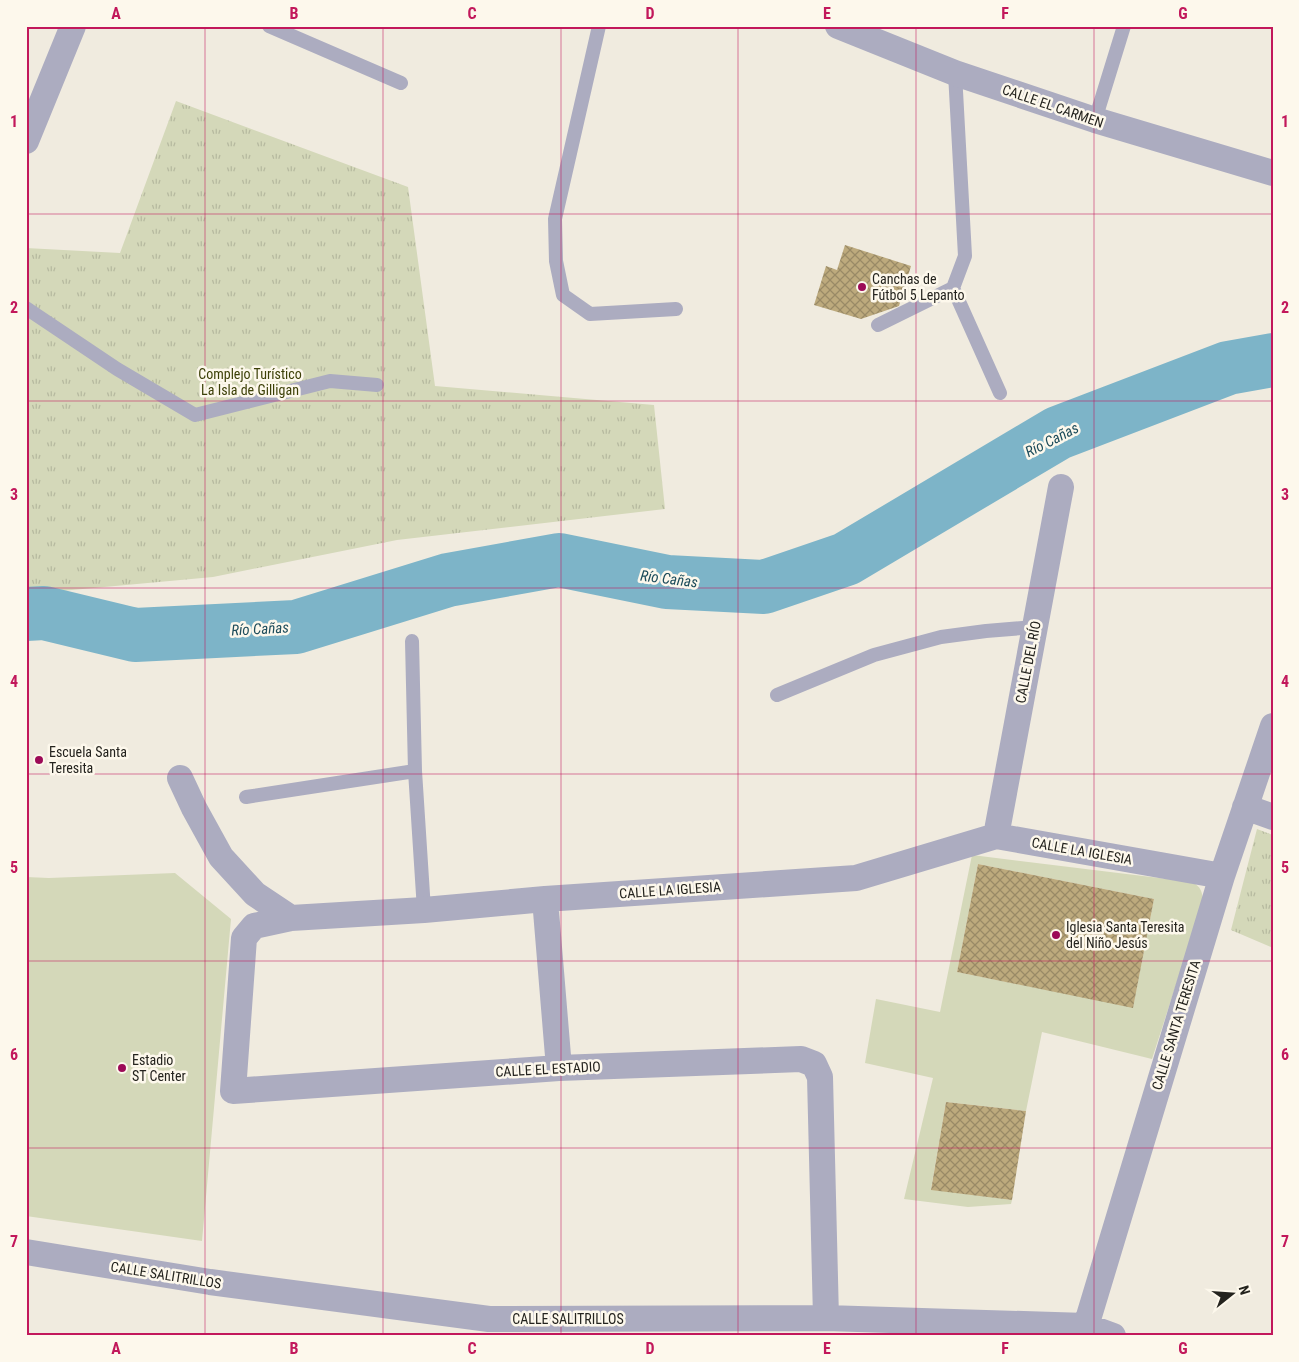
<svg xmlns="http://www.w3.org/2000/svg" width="1299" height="1362" font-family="'Roboto Condensed',sans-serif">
<defs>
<pattern id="park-tufts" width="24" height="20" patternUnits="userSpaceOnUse" patternTransform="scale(1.25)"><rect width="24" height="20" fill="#d4d8b9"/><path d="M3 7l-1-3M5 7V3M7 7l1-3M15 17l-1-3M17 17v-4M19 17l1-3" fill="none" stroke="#b6b99f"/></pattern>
<pattern id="building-cross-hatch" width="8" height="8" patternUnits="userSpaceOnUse" patternTransform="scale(1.25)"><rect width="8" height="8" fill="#bdaa7d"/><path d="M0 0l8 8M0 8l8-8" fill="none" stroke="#998a66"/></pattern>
</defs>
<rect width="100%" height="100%" fill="#f0ebdf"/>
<path fill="url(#park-tufts)" d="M176,101L408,187L435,386L654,405L665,509L397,540L213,577L50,592L26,589V248L120,253Z
M1257,829L1273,835V948L1231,930Z"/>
<path fill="#d4d8b9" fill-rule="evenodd" d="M972,855L1192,882C1201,887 1202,891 1203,901L1152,1059L1042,1032L1026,1111L946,1102L931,1189L1012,1200L1011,1204L968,1207L904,1199L933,1078L865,1063L876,999L940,1012ZM978,864L1154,899L1133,1007L957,972Z
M175,873L231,919L202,1241L26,1216V877L49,878Z"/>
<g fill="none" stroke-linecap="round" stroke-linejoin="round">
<path stroke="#7db4c8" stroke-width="54" d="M26,614L44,613L135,635L296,627L448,580L559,560L667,582L764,587L846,559L1058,433L1228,368L1273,360"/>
</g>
<path fill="url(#building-cross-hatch)" d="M845,245L911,266L899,306L861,319L814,305L826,266L837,270Z
M978,864L1154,899L1133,1008L957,972Z
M946,1102L1026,1111L1012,1200L931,1190Z"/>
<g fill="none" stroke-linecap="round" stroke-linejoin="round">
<path stroke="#acacc0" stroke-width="14" d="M269,26L401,83
M599,26L555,219L556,261L563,295L590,314L676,309
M1095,120L1124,26
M953,288L1000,393
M26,308L117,369L195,415L330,381L377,385
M878,325L953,288L965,256L955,73
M412,641L415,771L424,910
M777,695L874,655L941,637L986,631L1035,627
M246,797L415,771"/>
<path stroke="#acacc0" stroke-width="26" d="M838,26L955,73L1095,120L1273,173
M26,141L73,26
M180,778L194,808L221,857L255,894L291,918
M1245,807L1273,817
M996,836L1061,487
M545,899L559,1068
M26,1252L210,1282L489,1319L826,1318L1086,1326L1113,1336
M826,1318L820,1077L814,1064L801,1059L559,1068L233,1091L244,938L254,926L291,918L424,910L545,899L856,878L996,836L1222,876
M1086,1326L1222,876L1273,726"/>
</g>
<path fill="none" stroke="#c2185b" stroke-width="1" stroke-opacity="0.55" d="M205,26V1336M383,26V1336M561,26V1336M738,26V1336M916,26V1336M1094,26V1336M26,214H1273M26,401H1273M26,588H1273M26,774H1273M26,961H1273M26,1148H1273"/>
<g fill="#9c0a57" stroke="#fdf8ec" stroke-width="2">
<circle cx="862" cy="287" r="5"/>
<circle cx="39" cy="760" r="5"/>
<circle cx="1056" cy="935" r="5"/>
<circle cx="122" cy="1068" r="5"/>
</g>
<g text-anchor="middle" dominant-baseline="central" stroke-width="5" stroke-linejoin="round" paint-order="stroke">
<g font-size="14" fill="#24231e" stroke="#fdf8ec">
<text transform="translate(1053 106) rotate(19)">CALLE EL CARMEN</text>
<text transform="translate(1028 662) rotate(-79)">CALLE DEL RÍO</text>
<text transform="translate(1082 851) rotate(10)">CALLE LA IGLESIA</text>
<text transform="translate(670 890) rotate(-4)">CALLE LA IGLESIA</text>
<text transform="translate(1176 1025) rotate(-73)">CALLE SANTA TERESITA</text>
<text transform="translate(548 1069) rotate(-3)">CALLE EL ESTADIO</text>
<text transform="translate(166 1275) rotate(9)">CALLE SALITRILLOS</text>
<text x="568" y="1319">CALLE SALITRILLOS</text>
</g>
<g font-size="14" fill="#24231e" stroke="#fdf8ec" text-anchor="start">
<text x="872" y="279">Canchas de<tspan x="872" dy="16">Fútbol 5 Lepanto</tspan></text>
<text x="49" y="752">Escuela Santa<tspan x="49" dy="16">Teresita</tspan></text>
<text x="1066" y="927">Iglesia Santa Teresita<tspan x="1066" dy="16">del Niño Jesús</tspan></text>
<text x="132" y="1060">Estadio<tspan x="132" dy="16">ST Center</tspan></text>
</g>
<g font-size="14" fill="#3c4007" stroke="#fdf8ec">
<text x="250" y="374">Complejo Turístico<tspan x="250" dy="16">La Isla de Gilligan</tspan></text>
</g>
<g font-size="15" font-style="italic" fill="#1d4c5b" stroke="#fdf8ec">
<text transform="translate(1052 440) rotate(-27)">Río Cañas</text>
<text transform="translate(669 579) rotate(7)">Río Cañas</text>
<text transform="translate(260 629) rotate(-3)">Río Cañas</text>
</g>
</g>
<rect width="1299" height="1362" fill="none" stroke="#fdf8ec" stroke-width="55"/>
<g transform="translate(1232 1294) rotate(73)" stroke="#fdf8ec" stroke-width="4" paint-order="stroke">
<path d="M0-4L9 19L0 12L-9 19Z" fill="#24231e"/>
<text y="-8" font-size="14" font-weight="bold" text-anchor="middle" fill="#24231e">N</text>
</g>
<rect x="28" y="28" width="1244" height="1306" fill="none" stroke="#c2185b" stroke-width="2"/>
<g font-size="16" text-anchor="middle" font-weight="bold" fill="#c2185b">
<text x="116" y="19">A</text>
<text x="294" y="19">B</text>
<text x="472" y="19">C</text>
<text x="650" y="19">D</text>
<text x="827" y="19">E</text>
<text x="1005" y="19">F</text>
<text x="1183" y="19">G</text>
<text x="14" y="127">1</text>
<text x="1285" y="127">1</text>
<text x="14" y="313">2</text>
<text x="1285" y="313">2</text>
<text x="14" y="500">3</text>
<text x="1285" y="500">3</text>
<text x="14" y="687">4</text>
<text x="1285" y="687">4</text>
<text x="14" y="873">5</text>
<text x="1285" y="873">5</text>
<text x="14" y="1060">6</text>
<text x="1285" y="1060">6</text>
<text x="14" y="1247">7</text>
<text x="1285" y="1247">7</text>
<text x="116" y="1354">A</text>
<text x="294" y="1354">B</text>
<text x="472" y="1354">C</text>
<text x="650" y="1354">D</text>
<text x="827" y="1354">E</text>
<text x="1005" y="1354">F</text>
<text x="1183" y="1354">G</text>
</g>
</svg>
